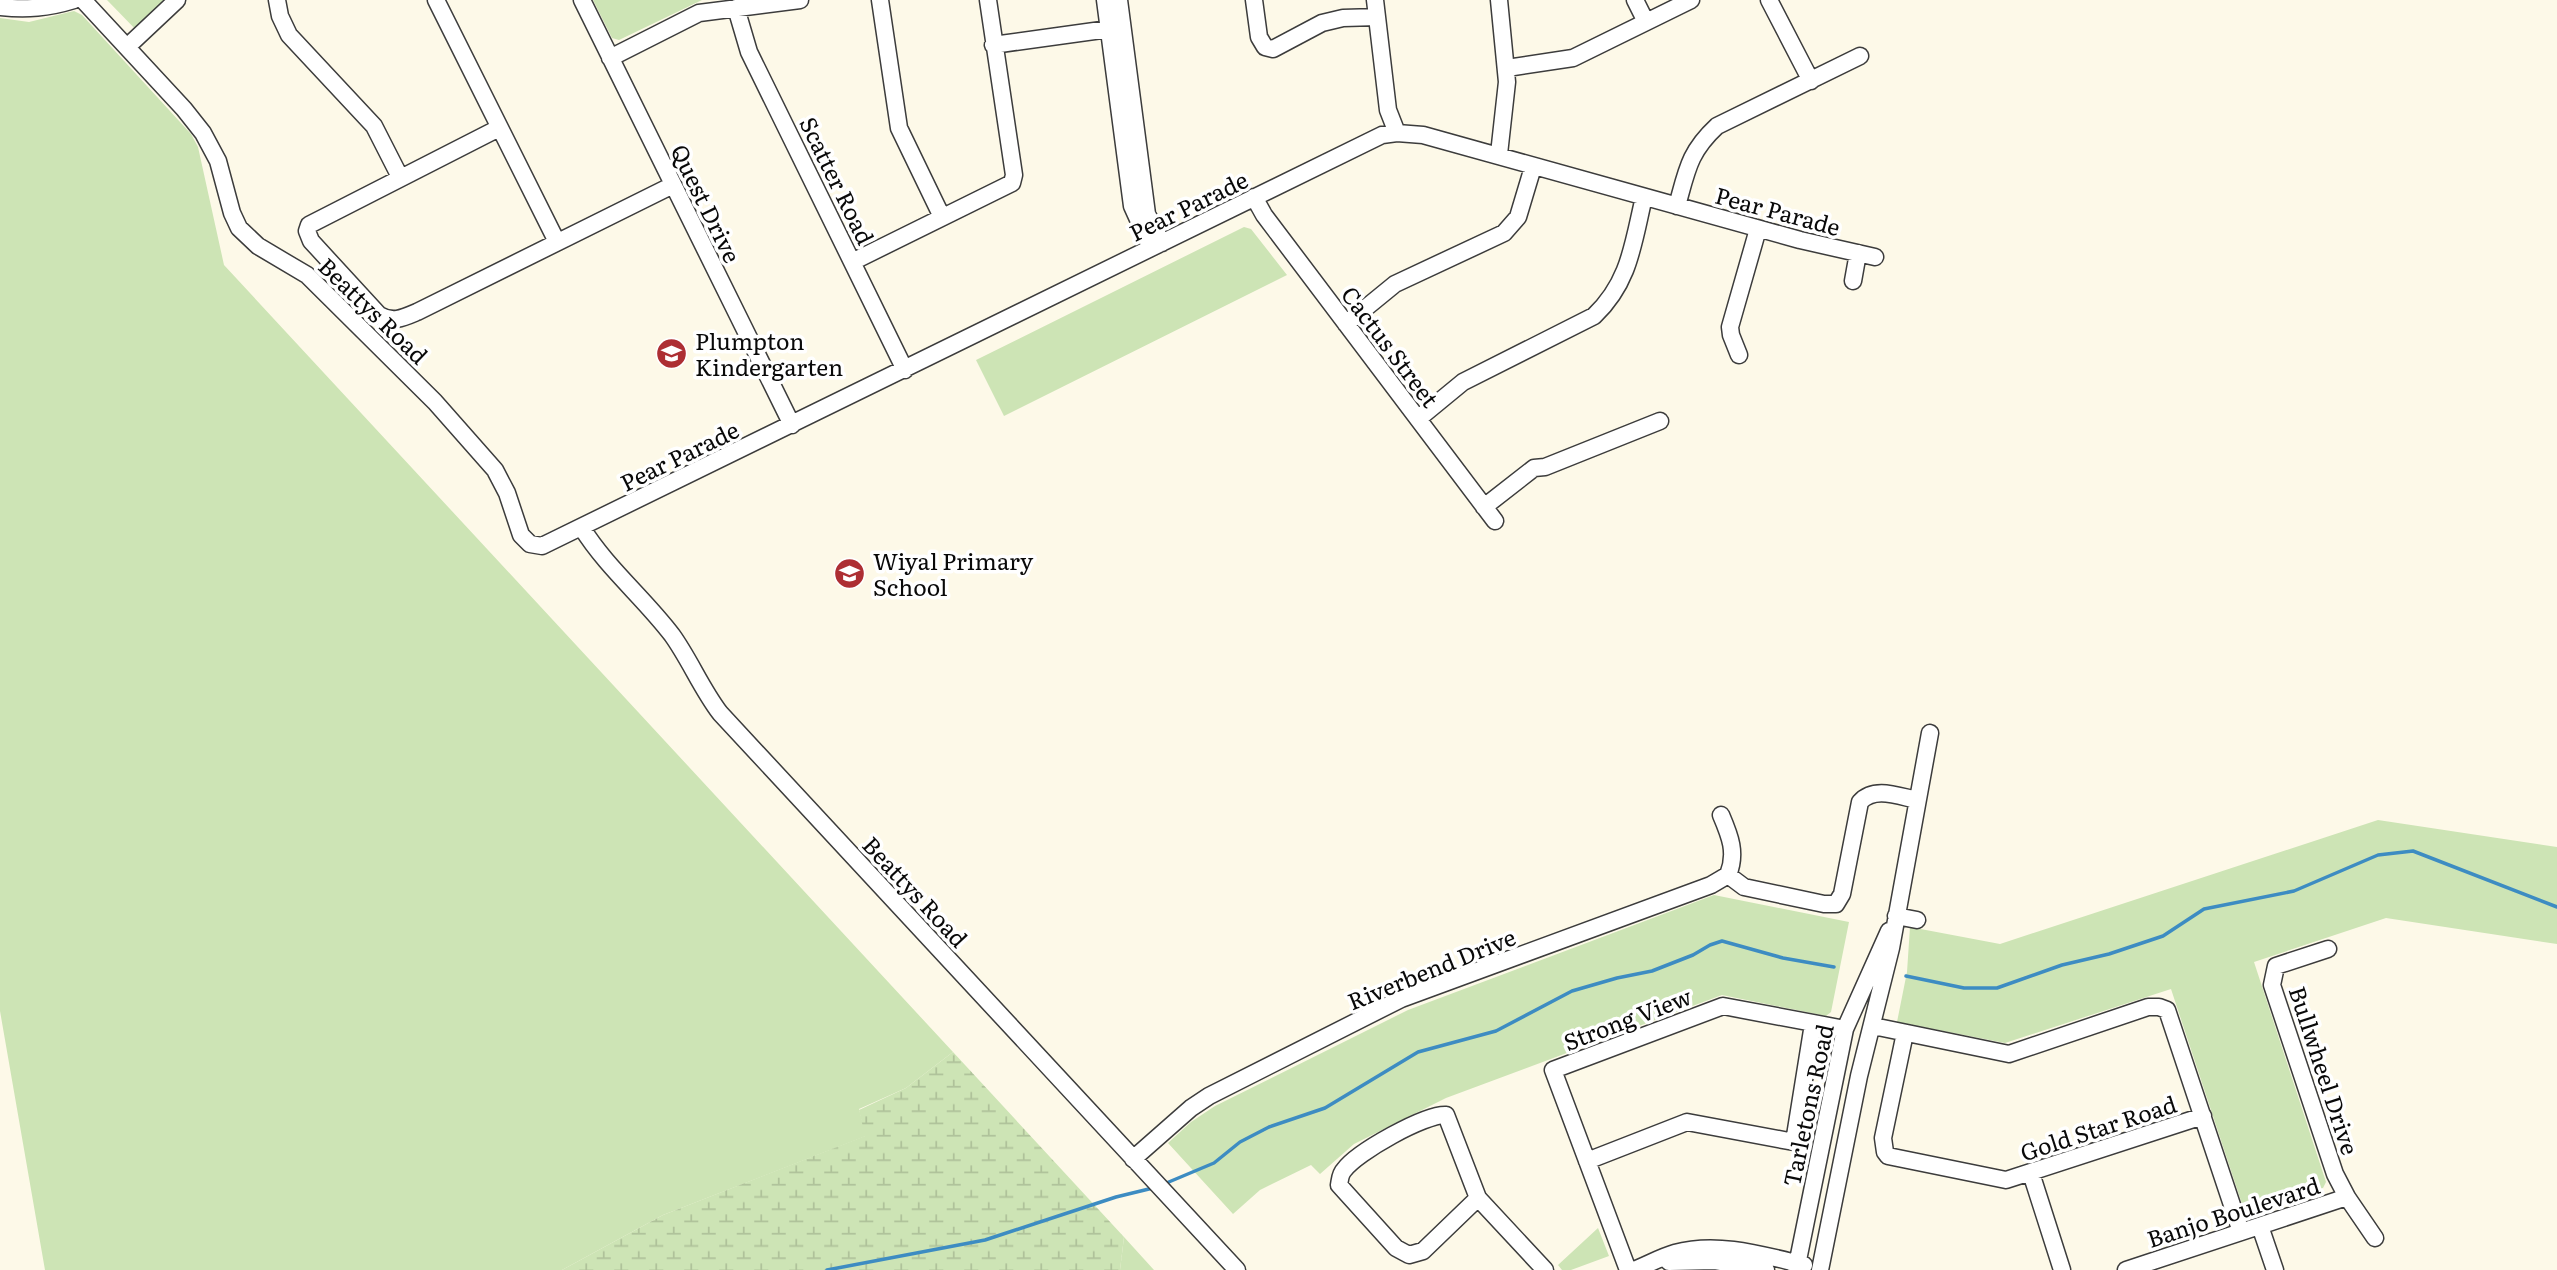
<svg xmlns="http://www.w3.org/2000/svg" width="2557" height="1270" font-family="Literata,serif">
<defs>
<pattern id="wetland-marsh" width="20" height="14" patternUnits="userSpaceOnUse" patternTransform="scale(1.75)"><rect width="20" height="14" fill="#cde4b5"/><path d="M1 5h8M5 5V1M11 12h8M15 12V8" fill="none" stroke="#afc29a"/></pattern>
</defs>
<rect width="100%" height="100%" fill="#fdf9e8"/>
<path fill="#cde4b5" d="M107,0H177L141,35Z
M593,0H702L619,40L612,38Z
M74,11L82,15L191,134L198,147L224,265L953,1052L906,1088L859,1109L866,1136L663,1215L562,1270H45L0,1011V18L29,22Z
M1244,227L1251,229L1287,275L1004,416L976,360Z
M2378,820L2557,847V944L2386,918L2254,962L2326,1182L2323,1188L2250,1213L2244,1210L2171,989L2005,1043L1897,1022L1907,972L1910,927L2000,944Z
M1714,895L1849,922L1831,1012L1826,1016L1722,995L1446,1098L1354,1144L1320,1174L1311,1165L1260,1190L1233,1214L1168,1143L1191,1122L1215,1106L1408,1010Z
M1598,1228L1609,1256L1571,1270H1562L1558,1265Z
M1124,1237L1154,1270H1120Z"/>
<path fill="url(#wetland-marsh)" d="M953,1052L1124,1237L1120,1270H562L663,1215L865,1136L859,1110L906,1088Z"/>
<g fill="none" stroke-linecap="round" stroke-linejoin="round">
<path stroke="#3d8cc2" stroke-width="3.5" d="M1906,976L1964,988H1997L2062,965L2109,954L2163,936L2204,909L2294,891L2378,855L2413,851L2557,907
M1164,1184L1214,1163L1240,1142L1269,1127L1325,1108L1418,1052L1496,1031L1572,991L1617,978L1652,971L1693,955L1710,945L1722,941L1783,958L1834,967
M827,1270L985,1240L1116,1197L1153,1188"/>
<defs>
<path id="minor" d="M83,0L184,109L203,133L218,161L232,213L239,228L258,246L307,275L435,402L495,470L507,493L521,535L530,544L542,546L1382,135L1397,133L1423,135L1800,240L1875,257
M277,0L280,16L289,35L374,126L400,177
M436,0L557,242
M582,0L792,425
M880,0L899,128L942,217
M1105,0L1132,206L1151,248
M1119,0L1147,214L1162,243
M1254,0L1259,37L1265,47L1273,49L1322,23L1343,18L1377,17
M1375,0L1388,110L1397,133
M1499,0L1507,82L1499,154
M1635,0L1646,22
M1769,0L1811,81
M0,7C27,10 48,8 74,0
M736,8L749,52L905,370
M993,45L1116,28
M127,47L177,0
M610,58L699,13L800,0
M1507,68L1573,58L1691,0
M499,128L309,225L307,231L311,241L379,315C393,323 403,318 417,312L673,185
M1254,197L1264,215L1495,521
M1677,206C1687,170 1689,152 1717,126L1860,56
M852,262L1012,183L1014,175L988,0
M1853,281L1858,253
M1346,324L1395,284L1504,233L1518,217L1533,167
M1739,355L1731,335L1730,327L1758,229
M1418,419L1463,382L1594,316C1630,282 1633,243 1644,197
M1484,507L1534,468L1545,467L1660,421
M582,528C607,568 644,598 672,635C690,660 701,688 720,713L1237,1270
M1721,815C1730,836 1737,853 1728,875
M1728,875L1744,887L1824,904H1836L1842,894L1860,802C1874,786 1898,796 1917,800
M1896,916L1917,920
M2328,949L2276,966L2272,985L2335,1174L2347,1197
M1873,1026L2009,1054L2148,1007H2159L2167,1010L2241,1232
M1905,1033L1883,1138L1885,1152L1888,1156L2006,1180L2203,1116
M1133,1159L1191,1108L1209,1096L1401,999L1711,885L1728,875
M1587,1161L1687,1122L1794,1142L1813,1024
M2031,1173L2062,1270
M1478,1198L1423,1251L1409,1255L1396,1248L1339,1185C1340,1180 1340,1174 1344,1170C1357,1152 1425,1114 1446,1115L1478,1198L1545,1270
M2260,1226L2275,1270
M1669,1262L1715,1261L1766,1270
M1628,1270L1553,1070L1723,1006L1845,1029
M1634,1270C1647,1265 1661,1257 1675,1253C1717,1241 1763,1255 1804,1265
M1796,1270L1845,1029L1889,931
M1820,1270L1859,1076L1891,948L1930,733
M2126,1270L2347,1197L2375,1238"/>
</defs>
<use href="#minor" stroke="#3c3c3c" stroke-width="19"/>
<use href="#minor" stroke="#fff" stroke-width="16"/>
</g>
<defs>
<symbol id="school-disc" viewBox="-11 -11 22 22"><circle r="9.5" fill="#ad2e33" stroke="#fff"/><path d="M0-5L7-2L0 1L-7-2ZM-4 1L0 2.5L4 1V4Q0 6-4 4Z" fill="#fff"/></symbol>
</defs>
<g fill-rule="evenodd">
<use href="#school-disc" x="654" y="336" width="35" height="35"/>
<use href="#school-disc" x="832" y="556" width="35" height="35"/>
</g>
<g text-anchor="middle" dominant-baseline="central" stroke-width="7" stroke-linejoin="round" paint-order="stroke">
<g font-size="23" fill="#090909" stroke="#fff">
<text transform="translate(838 180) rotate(64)">Scatter Road</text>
<text transform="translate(707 203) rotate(64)">Quest Drive</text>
<text transform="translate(1188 205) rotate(-26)">Pear Parade</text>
<text transform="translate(1778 210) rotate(15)">Pear Parade</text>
<text transform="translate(374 310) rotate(44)">Beattys Road</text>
<text transform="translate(1391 346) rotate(53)">Cactus Street</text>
<text transform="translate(679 455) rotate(-26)">Pear Parade</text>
<text transform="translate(916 891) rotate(47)">Beattys Road</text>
<text transform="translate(1431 968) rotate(-22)">Riverbend Drive</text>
<text transform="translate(1627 1018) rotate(-21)">Strong View</text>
<text transform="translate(2325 1070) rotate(72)">Bullwheel Drive</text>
<text transform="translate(1807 1105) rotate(-78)">Tarletons Road</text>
<text transform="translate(2098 1127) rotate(-18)">Gold Star Road</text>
<text transform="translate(2233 1211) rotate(-18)">Banjo Boulevard</text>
</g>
<g font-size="23" fill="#090909" stroke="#fff" text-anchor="start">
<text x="695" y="340">Plumpton<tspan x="695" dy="26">Kindergarten</tspan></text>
<text x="873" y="560">Wiyal Primary<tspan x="873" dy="26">School</tspan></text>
</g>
</g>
</svg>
